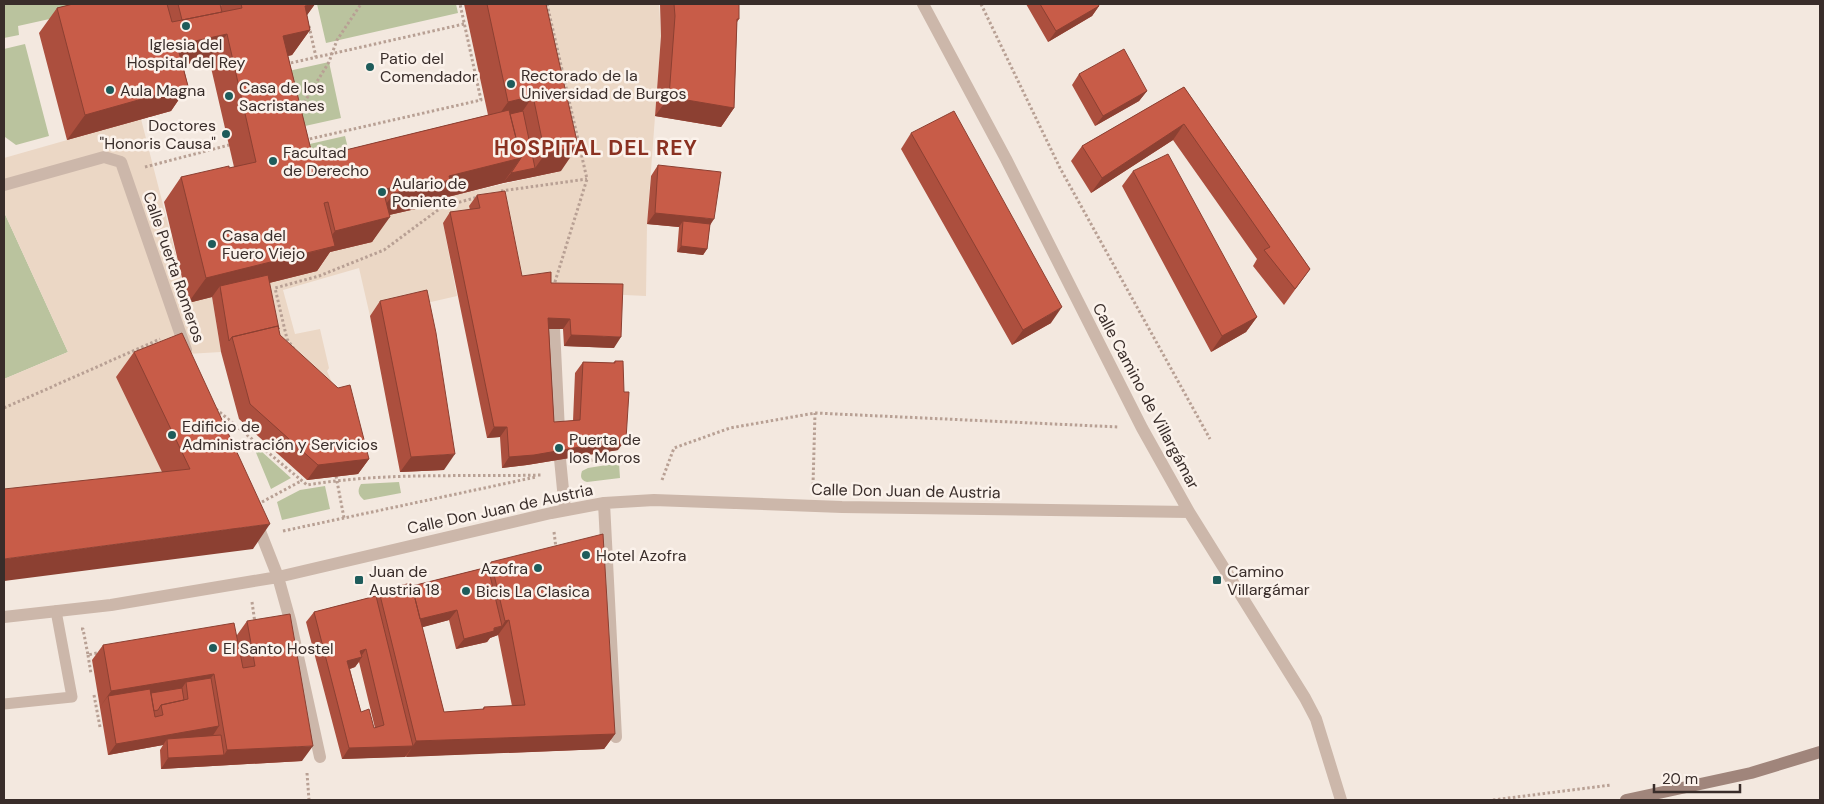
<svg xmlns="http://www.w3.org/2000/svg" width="1824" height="804" font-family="'DM Sans',sans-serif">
<rect width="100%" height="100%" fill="#f3e8df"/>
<path fill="#bac39e" d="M4,4H117L18,26L19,35L4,38Z
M317,4H456L458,13L326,43Z
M25,44L49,136L16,145L5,137L4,132V49Z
M329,62L341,118L287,130L275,74Z
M345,136L351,161L298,173L292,148Z
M4,212L68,352L4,379Z
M252,443L291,478L271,489Z
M619,463L620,478L587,482C581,480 580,477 582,471L588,468Z
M399,482L401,493L364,500C358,495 357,491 361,484Z
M325,486L330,509L282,520L277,502L300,490Z"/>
<path fill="#ebd7c5" d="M523,4H659L661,36L647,224L646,296L564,292L518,286L497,201L469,206L473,219L443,223L457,296L370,316L359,268L283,290L295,334L320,329L329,368L327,371L337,394L269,350L260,285L313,256L367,215L561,171Z
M141,119L188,302L212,297L221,352L187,354L172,494L4,513V379L68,352L4,212V158Z"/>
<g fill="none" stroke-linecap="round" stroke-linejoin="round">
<path stroke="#b8a094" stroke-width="3" stroke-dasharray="2.5 2.5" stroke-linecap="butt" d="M547,4L587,179L554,285
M981,4L1060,168L1210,439
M309,26L316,57
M286,64L464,24
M299,111L329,62L337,40L361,4
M305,140L481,100L460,4
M145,167L229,145
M501,191L587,179
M294,349L287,339L275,288L319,276L384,250L442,207L478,197
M4,408L160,339
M216,409L307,485C384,472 464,477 542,475
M580,462L619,456
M336,476L344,518
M662,480L674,448L730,428L815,413L1119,427
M813,485L815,413
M262,502L301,481
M283,531L536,477
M554,532L556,548
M252,602L255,623
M81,629H83L88,655L101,652
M88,655L91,674
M94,695L100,727
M307,773L309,800
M1493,800L1611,785"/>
<path stroke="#ccb7aa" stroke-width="11" d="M4,704L72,697L56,611"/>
<path stroke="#ccb7aa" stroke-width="12" d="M923,4L1006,159L1142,428L1189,512L1305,698L1316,719L1341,800
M4,185L104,157L121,162L186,350
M554,328L559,431
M560,459L565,510
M604,503L616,737
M256,521L278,577L290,620L320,757
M4,617L111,605L278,577L551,513L604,503L654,500L842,507L1189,512"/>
<path stroke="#a0857b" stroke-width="12" d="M1626,800L1751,773L1820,752"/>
</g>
<path fill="#ac4f3e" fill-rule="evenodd" d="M73,4H220V7L222,4H315L307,15L310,30L292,55L288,56L313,158L488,115L464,4H546L561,171L503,183L436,200L433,205L389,215L372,242L330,252L317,271L269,283L280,335L369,459L358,474L307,480L239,419L221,352L212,297L188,303L164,202L181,177L234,167L209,59L183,65L188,86L171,111L67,140L39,33L57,8Z
M660,4H739V19L737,22L734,108L721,127L655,116L661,36Z
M1026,4H1098L1099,6L1092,16L1048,42Z
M1079,74L1147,91L1139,101L1095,126L1072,85Z
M1184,87L1310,269L1284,305L1253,266L1257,259L1173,140L1091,193L1071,161L1082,146Z
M911,133L1051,323L1012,345L901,149Z
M658,165L710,224L707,249L703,255L677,252L679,227L647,224L651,176Z
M1133,171L1257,317L1246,332L1211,352L1122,186Z
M477,195L522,276L551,283L614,348L564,346L563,329H549L554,422L573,421L575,373L583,362L613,363L615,361L618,450L527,465L502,468L500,437L487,438L443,223L450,212L470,210L469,206Z
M380,301L444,470L400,472L370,316Z
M134,352L253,549L162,472L116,377Z
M491,562L615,734L604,749L342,759L306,622L314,612L376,596L379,591L412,586L488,567ZM449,620L456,649L487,642L490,638L498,635L512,706L484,707L482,710L444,712L422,627ZM359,662L375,728H374L361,712L350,669L355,667Z
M247,621L302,761L161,769L160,750L163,745L108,755L92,660L103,645L237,635Z"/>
<path fill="#8c4032" d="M305,4H315L302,22Z
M1099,6L1092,16L1048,42L1056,31Z
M310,30L292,55L265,61L283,36Z
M227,34L209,59L160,70L177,45Z
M188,86L171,111L67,140L85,115Z
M1147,91L1139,101L1095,126L1103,116Z
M533,96L516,121L498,116L508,102Z
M669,97L734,108L721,127L655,116Z
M1184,124L1173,140L1091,193L1102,178Z
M578,146L561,171L528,178L545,154Z
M521,158L503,183L436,200L433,205L376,218L394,193L449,176Z
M535,168L528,178L503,183L511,173Z
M393,187L375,212L383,190Z
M655,213L714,219L707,230L683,221L679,227L647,224Z
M390,217L372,242L330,252L317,271L221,295L220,286L212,297L188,303L206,278L321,250L335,231Z
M681,246L707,249L703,255L677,252Z
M1062,307L1051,323L1012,345L1023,330Z
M1257,317L1246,332L1211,352L1222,336Z
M548,318L570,319L563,329H541Z
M571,335L621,337L614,348L564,346Z
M494,427H507L500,437L487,438Z
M626,439L618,450L527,465L502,468L509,457Z
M455,454L444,470L400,472L411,457Z
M369,459L358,474L307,480L318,465Z
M270,524L253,549L4,581V559Z
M457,610L449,620L409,631L416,620Z
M509,620L498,635L490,638L487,642L456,649L464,639L502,626L505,621Z
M366,649L360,658L362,657L355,667L340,672L347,661L360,651Z
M214,674L203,689L186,682L179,693L108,696L100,707L111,691Z
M219,726L212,737L167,739L163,745L108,755L116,744Z
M615,734L604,749L406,757L416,741Z
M313,746L302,761L161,769L168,758L224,755L227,750Z
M413,746L405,757L342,759L349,748Z"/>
<path fill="#c85c48" stroke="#8c4032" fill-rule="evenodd" d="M73,4H167L172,22L242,8L241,4H309L310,5L305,6L310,30L283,36L313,158L509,110L521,158L449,176L450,180L394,193L393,187L383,190L390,217L335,231L328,202L324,203L335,246L206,278L181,177L229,166V168L256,162L227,34L177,45L188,86L85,115L57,8Z
M178,4H220L222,12L182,20Z
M487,4H546L578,146L545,154L533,96L508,102Z
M674,4H739V19H737L734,108L669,97L675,16Z
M1040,4H1098L1099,6L1056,31Z
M1124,49L1147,91L1103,116L1079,74Z
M1184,87L1310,269L1295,289L1264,250L1270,247L1184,124L1102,178L1082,146Z
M523,111L535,168L511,173L521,158L510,114Z
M954,111L1062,307L1023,330L911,133Z
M1168,154L1257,317L1222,336L1133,171Z
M658,165L721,172L714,219L655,213Z
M505,191L522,276L551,272V283L623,284L621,337L571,335L570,319L548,318L554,422L580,420L583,362L615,363V361H623L624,392H629L626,439L534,455L509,457L507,427H494L450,212L480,208L477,195Z
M683,221L710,224L707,249L681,246Z
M268,275L279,329L278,326L232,337L229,341L220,286Z
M427,290L436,333L455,454L411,457L380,301Z
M278,326L280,335L338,388L350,385L369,459L318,465L250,404L232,337Z
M182,333L270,524L4,559V489L190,469L134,352Z
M603,534L615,734L416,741L379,591L411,583L444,712L484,709V707L525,705L509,620L505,621L491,562Z
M488,567L502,626L494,628V631L464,639L457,610L420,619L412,586Z
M376,596L413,746L349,748L314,612ZM366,649L384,725L374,728L369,709L361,712L347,661L362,657L360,651Z
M290,614L313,746L227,750L214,674L111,691L103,645L234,623L243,668L255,666L247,621Z
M211,678L219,726L116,744L108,696L150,689L155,717L163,715L161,705L188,699L186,682Z
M182,688L184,700L161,705L158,710L154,711L151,693Z
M221,735L224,755L168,758L167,739Z"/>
<g fill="#1e5c5b" stroke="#fbf2eb" stroke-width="2">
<circle cx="186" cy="26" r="5"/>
<circle cx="370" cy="67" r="5"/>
<circle cx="511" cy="84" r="5"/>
<circle cx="110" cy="90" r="5"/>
<circle cx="229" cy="96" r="5"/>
<circle cx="226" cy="134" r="5"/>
<circle cx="273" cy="161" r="5"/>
<circle cx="382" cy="192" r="5"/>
<circle cx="212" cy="244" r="5"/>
<circle cx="172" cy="435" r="5"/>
<circle cx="559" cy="448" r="5"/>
<circle cx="586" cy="555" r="5"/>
<circle cx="538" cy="568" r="5"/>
<rect x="354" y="575" width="10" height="10" rx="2.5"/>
<rect x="1212" y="575" width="10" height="10" rx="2.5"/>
<circle cx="466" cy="591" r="5"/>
<circle cx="213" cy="648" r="5"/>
</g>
<g text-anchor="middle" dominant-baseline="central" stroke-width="5" stroke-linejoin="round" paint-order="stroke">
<g font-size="16" fill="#392d2a" stroke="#fbf2eb" text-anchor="start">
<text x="186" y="44" text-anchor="middle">Iglesia del<tspan x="186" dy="18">Hospital del Rey</tspan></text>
<text x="380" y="58">Patio del<tspan x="380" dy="18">Comendador</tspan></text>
<text x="521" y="75">Rectorado de la<tspan x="521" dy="18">Universidad de Burgos</tspan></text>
<text x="239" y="87">Casa de los<tspan x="239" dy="18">Sacristanes</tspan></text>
<text x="120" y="90">Aula Magna</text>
<text x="216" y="125" text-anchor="end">Doctores<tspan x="216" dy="18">"Honoris Causa"</tspan></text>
<text x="283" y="152">Facultad<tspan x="283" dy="18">de Derecho</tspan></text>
<text x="392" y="183">Aulario de<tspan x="392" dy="18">Poniente</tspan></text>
<text x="222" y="235">Casa del<tspan x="222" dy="18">Fuero Viejo</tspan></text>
<text x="182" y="426">Edificio de<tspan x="182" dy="18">Administración y Servicios</tspan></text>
<text x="569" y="439">Puerta de<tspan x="569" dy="18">los Moros</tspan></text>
<text x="596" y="555">Hotel Azofra</text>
<text x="528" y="568" text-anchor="end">Azofra</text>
<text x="369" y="571">Juan de<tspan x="369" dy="18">Austria 18</tspan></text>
<text x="1227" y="571">Camino<tspan x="1227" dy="18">Villargámar</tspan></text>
<text x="476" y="591">Bicis La Clasica</text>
<text x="223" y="648">El Santo Hostel</text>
</g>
<g font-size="16" fill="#392d2a" stroke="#fbf2eb">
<text transform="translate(174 267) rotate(71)">Calle Puerta Romeros</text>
<text transform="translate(1146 396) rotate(62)">Calle Camino de Villargámar</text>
<text transform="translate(906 491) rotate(1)">Calle Don Juan de Austria</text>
<text transform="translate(500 509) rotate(-12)">Calle Don Juan de Austria</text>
</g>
<g font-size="21" font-weight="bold" letter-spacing="1" fill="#8a3121" stroke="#fbf2eb">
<text x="596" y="148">HOSPITAL DEL REY</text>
</g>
</g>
<rect width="1824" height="804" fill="none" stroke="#392d2a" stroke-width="10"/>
<path d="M1654 784v8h86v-8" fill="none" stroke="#392d2a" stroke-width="2.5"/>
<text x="1662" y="784" font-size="15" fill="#392d2a" stroke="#fbf2eb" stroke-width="4" paint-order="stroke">20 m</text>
</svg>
